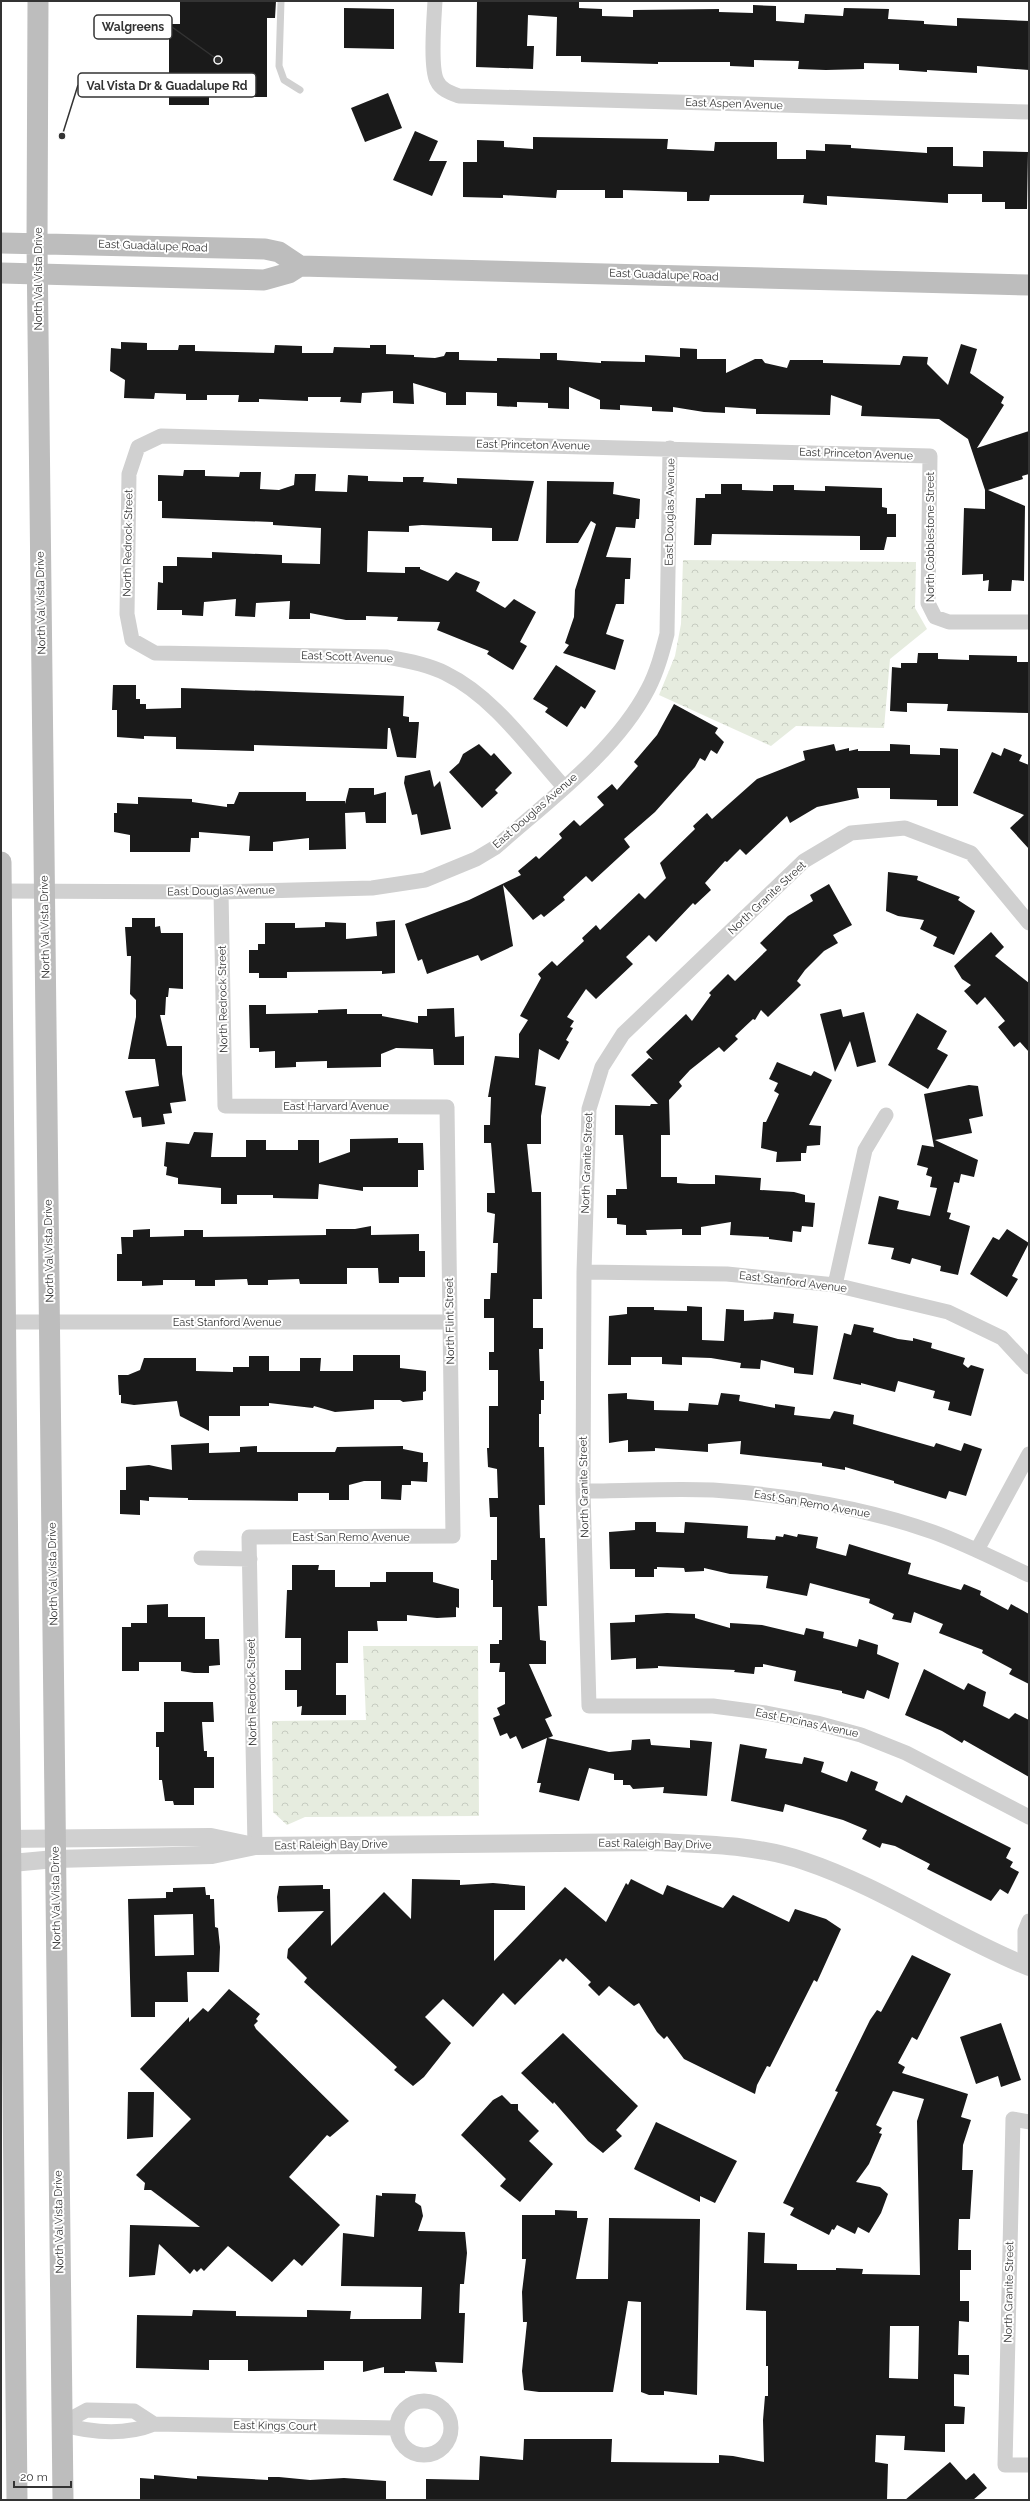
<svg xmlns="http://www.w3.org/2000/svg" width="1030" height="2501" font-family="Raleway,sans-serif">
<defs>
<pattern id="forest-crowns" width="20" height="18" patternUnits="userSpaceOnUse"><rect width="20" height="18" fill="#e6ecdf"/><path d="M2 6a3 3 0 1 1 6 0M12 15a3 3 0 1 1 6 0" fill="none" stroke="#c6cbc0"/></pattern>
</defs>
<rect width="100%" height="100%" fill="#fff"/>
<path fill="url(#forest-crowns)" d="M683,560L916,562L915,608L927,629L890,659L884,728L796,726L771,746L659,695L675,656L681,624Z
M363,1646H478L479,1816L305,1817L287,1825L273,1812L272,1721L366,1720Z"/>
<path fill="#1a1a1a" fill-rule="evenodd" d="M180,1H276L275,18H267V97H209V105H169V24H180Z
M477,1L579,2V8L602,9V16L633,17V10L719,9V12L753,13V5L776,6V21L804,23L805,14L843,16L844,8L889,9L888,19L924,21V24L957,26V18L1029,21V70L977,66V73L927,70V72L899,70V64L864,63V69L826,70L798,69L799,61L754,60V67L730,66V62H658V64L581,62V56H556L557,17L528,15L527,46H534L533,69L476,67Z
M344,8L394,9V49L344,48Z
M388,93L402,128L365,142L351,108Z
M415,131L438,141L429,161H447L432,196L393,180Z
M533,137L668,139L667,149L714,151L715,142H777V159H806V150L825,151V144L851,145V148L927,153V147H953V166L983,167V151L1028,152L1027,209H1005V202H982V194H948V203L827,196V205L803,203L804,195H710L709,201H687V192L623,190V198H605V190H557L556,198L503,195V198L463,197V162H477V140L504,141V147L533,149Z
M121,342L147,343V350H178L179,345H195V351L274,353L275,345L302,346V353H333L334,347L370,348V345H386V354L414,355V357L435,358L444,356L446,352H459V360L497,361V358L540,359V353H557V360L601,363V361L645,362V355L680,357V348L697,349V359H726V373L755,359H762L765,363L787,368L790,360H823V363L900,365L903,356L928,357L927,364L948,385L961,344L977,349L970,373L1004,397L1001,403L1004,405L977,448L1029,431V474L1022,476L1023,479L988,490L1025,506L1024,581L1012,580L1011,591H988L989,580L983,581V574L962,575L964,508L985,509V490L968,439L939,419L861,416L862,406L831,395L830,415L756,414V409L725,407V413L704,412L673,407V412L652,411V407L620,405V410L600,409V400L569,387V409L548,408V403L517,402V407L497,406V393L466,392V405H446V393L413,383L414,404L393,403V391L362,393L361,403L340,402L341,397H308V401L259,399V402H238L239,395H207V400H186V394L155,393L154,399L124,398L125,380L110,371L111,348L121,349Z
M184,470H205V476L239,477L240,472H261L260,489L279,490L294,485L295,474H316L315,491L347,492L348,475L368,476V481L403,482V477H424L423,482L457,484V478L534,481L518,541H492V528L422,525L409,526V532L368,531L367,572L405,573V567H420V569L448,581L456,572L480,582L476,591L505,608L514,599L536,612L520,642L527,646L513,670L487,654L489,651L437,630L440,622L397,621L398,617L366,616V620H346L310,613V619H289L290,601L256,603L255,617L235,616L236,599L204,602L203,616L182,615V610H157L158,582L163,583V566H177V557L212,558V552L282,555V563L320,564L321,528L273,525V522L162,518V501H158V475L183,476Z
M547,481L614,482L613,494L640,499L639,519H636L635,528L616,527L606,557L631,558L630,579H625L624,604H616L606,634L624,640L615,670L563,653L569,645L565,643L574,617L575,590L596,524L591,521L578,543H546Z
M721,484H742V490L773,491V485H794V490L825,491V486L882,488V507L887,508V514H896V537H887L884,550H860V536L712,534L711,545H694L696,498H705V494H721Z
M918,653H938V659L969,660V655L1017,656V662H1029V713L947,711L948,704L907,703V712L890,711L892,667L901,668V663H917Z
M556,665L596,691L585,709L581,706L567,727L545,712L548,708L533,699Z
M113,685H136V699H140V704H146V709L181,708V688L404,696L403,716L409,717V722H419L416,758L397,757L390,728H388L387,749L254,745V751L176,749V737L144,736V739L117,737V710H112Z
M674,704L718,728L715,733L724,742L717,754L711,750L705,761L700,758L695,767L655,812L624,839L630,847L592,882L586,876L563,897L565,900L544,917L541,914L533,920L503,885L513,946L481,961L478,955L427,974L422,959L418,961L405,924L469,900L521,875L518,871L536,856L539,859L562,838L559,834L574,820L580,826L604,805L597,797L612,784L617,790L638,766L634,762L657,735Z
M479,744L491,756L494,753L512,773L495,790L498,793L482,808L449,772L459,763L463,754Z
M834,744L836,751L849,748V751L858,749V751H890V744L910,745V754L940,755V748L958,749V806H937V800L890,799V788H857L859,798L817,807L790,823L787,816L746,855L740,849L727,862L725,861L705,883L711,890L695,905L693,903L656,942L649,935L626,957L633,964L596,999L586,989L567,1017L574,1021L570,1027L573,1028L566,1040L569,1042L559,1060L539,1049L535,1085L546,1087L541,1116V1144H527L532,1192H541L542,1299H533V1328H543V1349H539L540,1381H544V1400H541V1414H539V1447H544L545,1505H539L540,1538H545L547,1606H538L540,1640L546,1641V1664H529L552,1716L545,1719L553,1736L548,1738L609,1752L631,1750L632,1740L650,1739L651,1745L690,1748V1740L712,1742L707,1796L663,1793L664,1787L633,1789L630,1785H623V1780H614V1774L589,1768L579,1801L539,1792L541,1783H537L547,1738L522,1749L516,1736L510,1739L507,1733L500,1736L493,1718L500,1715L497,1708L505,1704V1672H499L500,1663H490V1644H499V1640H502V1607H493V1580H491V1560H497V1517H490L489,1498H498L497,1469L488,1467L487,1448H489V1406H498V1370H489V1352H494V1318H484V1299H490L491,1273H497L498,1243H493L495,1214L487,1212V1193H495L491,1143H484V1125H490L491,1097H488L495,1056L519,1058V1034L528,1020L520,1016L541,978L538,974L552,961L557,966L584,941L582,938L596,925L600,930L639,893L645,899L666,878L660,863L695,829L693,826L707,813L712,819L757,779L805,760L803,751Z
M1004,748L1022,755L1019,761L1029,765V849L1010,828L1024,815L973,793L992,752L1001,756Z
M430,770L434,787L440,781L451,829L421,835L417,814L412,815L404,783L405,776Z
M349,788H374V795L386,792V823H366L365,812L345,813L346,849L309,850V838L273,842V851H249L250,836L199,832V838H191L190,852H130V835L114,832V813H117V803L138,804V797L192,799V802L227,807V804H234L239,792H306V801H345V804Z
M888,872L918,876L917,880L960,897L958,900L975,911L954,955L933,946L937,937L920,929L924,920L898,916L886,911Z
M829,884L852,925L833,935L838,943L824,951L805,970L797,981L801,985L768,1017L761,1010L755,1020L753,1019L735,1036L738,1039L724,1052L719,1047L690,1070L679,1082L682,1086L669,1100L670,1135H661V1177H677V1183L690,1184H715V1175L761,1178L760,1190L794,1192L805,1195V1202L815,1203L813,1227L802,1226L801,1232L793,1231L792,1242L769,1239V1237L730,1235L731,1222L701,1227V1235H682V1229L646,1230L647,1235H626V1225L617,1224V1218H607V1195H616V1189H627L623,1135H615V1105L650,1106L651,1104H658L631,1075L649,1058L653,1060L646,1052L686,1014L692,1021L711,995L709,993L728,974L735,981L767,950L760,943L788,916L813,901L810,895Z
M132,918H155V927L160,926L161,933H183V989L169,988L168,997H166L165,1015H160L167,1046H182V1074L186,1101L170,1103L172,1113L163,1114L165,1124L142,1127L141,1117L133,1118L125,1091L159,1086L155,1059H128L136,1017V1000L130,994L131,956H127L125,927H132Z
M395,920V973L382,974V971L287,972V978H259V973H249V950H258V944H265V923H295V928L325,927V922L346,923V939L377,936L376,922Z
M991,932L1004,947L995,956L1029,983V1052L1020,1042L1014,1047L998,1027L1005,1021L985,997L977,1005L964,991L971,985L962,979L954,966Z
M249,1005H266V1014L318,1013V1010L347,1009V1014H382V1016L418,1023V1016H427V1009L454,1008L455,1037L464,1036V1065H434L433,1049L396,1048L381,1054V1067L327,1068V1061L296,1062V1067L275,1068V1051L259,1052V1048H250Z
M841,1009L843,1017L864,1012L876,1062L857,1067L850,1041L835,1072L820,1014Z
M917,1013L947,1031L937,1049L948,1055L928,1089L888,1065Z
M777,1062L811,1076L814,1071L832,1080L809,1125L821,1126L820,1145L807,1146L806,1153H801V1161L776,1162L777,1152L761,1148L763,1122H766L779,1094L774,1091L778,1083L769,1079Z
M969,1085L978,1086L983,1116L969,1119L972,1133L935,1140L978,1160L974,1177L961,1174L959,1183L954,1182L947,1212L951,1213L949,1219L970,1226L958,1275L940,1271L941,1266L912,1258L910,1264L891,1259L894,1248L868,1244L879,1196L899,1201L897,1209L930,1216L937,1188L930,1187L932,1177L926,1175L928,1168L917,1165L922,1145L934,1147L924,1094Z
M194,1132L213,1133L211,1157H246V1140H266V1150H298V1140H319V1163L350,1152V1139L398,1138V1143H423L424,1170H418V1187H363V1191L319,1184L318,1199L273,1198V1195H237V1204H221V1188L178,1184V1178L166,1175L167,1167L164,1166L166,1142L189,1144Z
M371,1226V1235L419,1234V1251H425V1277H399V1283H379L378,1268H347V1284H300L299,1279L268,1280V1285H248L247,1279L215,1280V1286H195V1280H163V1285L142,1286V1281H117V1254H122L121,1237H133V1230L150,1229V1237L184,1236V1230H203V1237L267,1236L326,1235V1229H355Z
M1007,1229L1029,1243L1012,1276L1018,1279L1007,1297L970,1274L993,1237L999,1240Z
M687,1306L702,1307V1340L724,1341L726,1309L744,1310V1321L773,1319L774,1312L794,1314L793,1323L818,1326L813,1375L794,1373V1368L761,1360L760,1369L740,1368L741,1363L711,1358L682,1357V1365L662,1364V1357H631V1365H608L609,1316L627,1314V1307H654V1310L687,1311Z
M854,1324L874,1328L873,1332L898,1339L913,1341V1338L932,1343L931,1348L965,1358L963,1364L968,1368L971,1365L984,1369L971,1416L948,1410L950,1402L933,1398L935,1391L898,1381L895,1392L861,1383V1385L833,1379L844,1333L851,1335Z
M353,1355H400V1368L426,1371V1391L423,1392V1400L403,1402L400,1400H374V1409L335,1412L314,1406L313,1408L269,1403V1406H240V1416H209V1431L180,1416L177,1401L134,1405L121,1403V1395H119L118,1375H128L140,1370L144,1358H196V1371L233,1372V1367H249V1356H269V1371H300V1358H321L320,1371H353Z
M627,1393V1399L654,1401V1410L688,1411L689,1403L718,1405L721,1393L740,1395L739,1401L775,1408V1404L795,1407L794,1415L830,1419L834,1411L854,1415L853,1424L934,1447L936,1443L961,1451L964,1443L982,1449L966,1496L949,1491L946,1499L894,1483V1481L845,1467V1470L822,1466V1463L740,1454L741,1441L708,1444V1452L655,1448V1451L628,1452V1440L609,1443L608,1394Z
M209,1443V1453L240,1452V1447L257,1446V1452H335L337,1447L403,1446V1449L423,1453V1462H428L427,1482L411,1481V1485H402L401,1500L381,1499V1481H364L349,1485V1500H329V1493H298V1501L188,1500V1498L149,1497V1501L140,1500V1515L120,1514V1490H126V1467L149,1465L172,1470L171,1445Z
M635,1522H656V1532L684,1533L685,1522L748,1526L747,1538L775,1540L776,1536L783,1537L784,1534L797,1537L798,1534L818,1537L816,1548L846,1556L849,1544L911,1563L908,1574L961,1590L964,1584L981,1591L980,1595L1008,1610L1011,1604L1029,1614V1684L1009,1674L1012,1669L982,1653L983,1650L939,1633L943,1624L914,1612L911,1623L892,1619L894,1614L869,1603L870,1599L810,1583L807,1596L766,1588L768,1576L730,1574L704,1568V1571L685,1572L684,1568L657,1567V1569H654V1577H635V1569H610L609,1532L635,1530Z
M292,1565H319L318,1570H335V1587H370V1582H386V1572H433V1582L459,1589V1608L456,1607V1617L437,1618L407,1615V1621H377L378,1631H348V1663H336V1695H346V1715H301L302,1706L297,1707V1690H285V1670H301V1638H285L287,1590H292Z
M168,1604V1617H205V1639H219L220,1665L209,1666V1673H194L181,1671V1662H139V1671H122V1627H131V1623H147V1605Z
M667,1613L695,1614V1618L730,1628V1623L762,1625L804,1635L806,1628L824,1632L823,1638L857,1647L859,1639L878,1645L877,1654L899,1663L889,1699L867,1690L864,1699L842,1693V1691L794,1681L796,1671L763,1664V1667H755L754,1674L734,1672L735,1670L658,1666V1668L636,1669V1658L611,1660L610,1623L635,1622V1615Z
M924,1669L964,1690L968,1683L986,1692L983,1706L1009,1719L1015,1713L1029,1720V1777L964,1740L962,1743L942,1731L905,1715Z
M164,1702H213L214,1722H202L204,1751H207V1757H214V1788H194V1805H174L173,1801H165L162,1780H159V1747H156V1732H164Z
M740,1744L767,1749L765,1758L802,1764L804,1757L824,1762L821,1772L847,1782L851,1771L878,1782L875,1790L902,1803L906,1795L1011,1848L1006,1858L1013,1862L1010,1867L1019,1872L1008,1894L1000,1889L991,1901L927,1869L930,1864L895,1846L882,1843L880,1848L862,1839L867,1830L843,1820L785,1804L783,1812L731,1801Z
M412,1879L460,1880V1885L493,1883L525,1886V1910H494V1961L565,1887L606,1922L626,1883L628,1885L631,1879L663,1895L667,1885L723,1908L733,1895L789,1922L795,1909L826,1919L841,1929L817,1982L814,1980L770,2067L767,2066L757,2085L755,2094L684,2059L667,2036L664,2039L657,2032L639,2003L634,2006L609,1986L599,1996L588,1985L591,1982L566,1958L563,1962L560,1959L515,2005L503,1993L473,2027L443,1999L425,2017L451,2043L424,2077L413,2086L394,2070L397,2067L304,1982L307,1978L287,1958L288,1949L324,1911L278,1912L277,1897L279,1886L323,1885V1889H330L331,1946L384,1892L411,1919Z
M205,1887L206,1895H210V1899H214L215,1927L218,1928L220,1947L219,1972H187L188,2002H155V2017H131L128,1899L166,1898V1892H173V1888ZM193,1914L194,1955L155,1956L154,1915Z
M912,1955L951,1974L917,2040L912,2037L898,2063L905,2067L902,2073L968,2094L961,2117L971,2120L963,2145L962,2170H973L970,2219H959L958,2250H971V2270H960V2301H969V2322L959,2321L958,2355H969V2375L954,2374V2406L965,2407L964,2424H945V2452L904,2450L905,2436L876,2435L875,2462L888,2464L887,2500H426V2479L479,2480L480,2456L523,2460L524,2439H612L611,2462L719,2463V2455L733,2456L764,2462L763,2420L765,2396H768V2366H766V2311L746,2310L748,2232L765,2233L764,2263L797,2264V2270H836V2268L863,2269L862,2274L920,2275L917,2121L924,2099L893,2091L876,2125L882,2128L879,2133L882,2134L869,2164L856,2182L880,2187L888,2194L881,2213L869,2233L858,2227L855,2234L837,2225L834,2230L832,2229L829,2235L790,2215L794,2208L783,2203L838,2092L835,2091L870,2020L877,2010L881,2012ZM890,2326H919L918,2379L889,2378Z
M229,1989L260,2014L256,2019L258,2021L254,2025L256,2029L349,2121L330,2137L327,2135L289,2177L340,2225L302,2266L294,2259L272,2282L228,2246L204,2271L201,2268L197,2272L194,2269L190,2274L159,2244L155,2275L129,2277L130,2225L200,2227L151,2190H144L145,2183L136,2175L191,2119L140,2069L189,2017V2022L203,2008L208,2012Z
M1001,2023L1021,2080L1001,2087L998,2076L976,2084L960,2037Z
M563,2033L638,2106L616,2130L622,2136L603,2153L588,2141L554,2102L553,2104L521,2073Z
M128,2092H154L153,2137L127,2139Z
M502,2095L511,2104H518V2110L539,2131L529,2141L553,2164L520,2202L500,2186L506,2179L461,2135L493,2100Z
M656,2122L737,2161L715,2203L700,2196V2202L634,2169Z
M382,2193L416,2194L415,2202L421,2206L423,2216L418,2231L465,2232L467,2253L464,2284H460L459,2313H465L463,2363L435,2362L437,2372L405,2371V2373H384V2367L363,2372V2361H324V2370L248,2371V2360H209V2370L136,2368L137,2315L192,2316L193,2310L236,2311V2316L307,2317V2310L351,2311L350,2319H421L422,2287L341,2286L343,2233L374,2237L376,2195L382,2196Z
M555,2210L577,2211V2218H588L576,2279H608L609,2218L700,2219L697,2395L664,2391V2395H649L641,2392V2302L628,2301L613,2392H539L524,2390L522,2371L527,2322H523L522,2292L526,2259H522V2215H555Z
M950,2462L966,2480L974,2473L987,2488L973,2500H905Z
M154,2475L197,2479V2476L268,2480V2477H279L310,2480L344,2478L386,2481V2500H140V2478L154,2479Z"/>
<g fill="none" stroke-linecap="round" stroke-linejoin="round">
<path stroke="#d0d0d0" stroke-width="7" d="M281,1L279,66L284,80L300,90"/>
<path stroke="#d0d0d0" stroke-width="15" d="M435,1C434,18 430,68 437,81C441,90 451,93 459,96L1029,112
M564,787C528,747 494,697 445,673C427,664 405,660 386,657L155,653L132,640L127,614L129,474L138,447L161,436L930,456L928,603L935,617L949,622H1029
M1,891L221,892L372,888L425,880L476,859L496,847C548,801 616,751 648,689C657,672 662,653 667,634L670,448
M221,892L225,1106L447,1107L453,1536L249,1537L255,1846
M1029,923L971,853L905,828L851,833L804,861L623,1034L602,1067L589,1109L584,1272L583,1491L589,1706H713L766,1713L817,1723L861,1735L906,1753L1029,1817
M584,1272L727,1274L835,1285L948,1312L1002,1338L1029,1367
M835,1285L865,1150L886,1115
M5,1322H450
M583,1491C626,1491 670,1488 713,1490C786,1495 863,1507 933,1532C966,1544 997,1560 1029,1575
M977,1550L1029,1454
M201,1558L250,1559
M1025,1965V1931L1029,1921
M1029,2122L1013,2119L1005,2465H1029
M397 2428a27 27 0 1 1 54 0a27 27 0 1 1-54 0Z
M61,2424C92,2433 124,2436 154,2424L396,2428
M61,2424L87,2410L134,2411L154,2424"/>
<path stroke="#d0d0d0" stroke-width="18" d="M1,1839L211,1837L249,1845
M1,1864L55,1859L212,1855L255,1846L657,1842C706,1844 757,1845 804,1861C882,1887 952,1936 1029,1967"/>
<path stroke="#bdbdbd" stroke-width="21" d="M38,1L37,243L63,2500
M1,243L265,249L279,252L300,266
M1,273L264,280L289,273L300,266L1029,285
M1,862L17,2500"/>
</g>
<g text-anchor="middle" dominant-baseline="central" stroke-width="4" stroke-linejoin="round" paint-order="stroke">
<g font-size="11" fill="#333" stroke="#fff">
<text transform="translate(734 104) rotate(2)">East Aspen Avenue</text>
<text transform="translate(153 246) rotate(2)">East Guadalupe Road</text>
<text transform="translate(664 275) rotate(2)">East Guadalupe Road</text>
<text transform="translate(38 279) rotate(-90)">North Val Vista Drive</text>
<text transform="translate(533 445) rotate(1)">East Princeton Avenue</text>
<text transform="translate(856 454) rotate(2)">East Princeton Avenue</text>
<text transform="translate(670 512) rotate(-89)">East Douglas Avenue</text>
<text transform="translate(930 537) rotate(-90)">North Cobblestone Street</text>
<text transform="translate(128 543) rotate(-89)">North Redrock Street</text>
<text transform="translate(41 603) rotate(-91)">North Val Vista Drive</text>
<text transform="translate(347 657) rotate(2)">East Scott Avenue</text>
<text transform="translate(535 811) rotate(-41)">East Douglas Avenue</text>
<text transform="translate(221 891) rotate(-1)">East Douglas Avenue</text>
<text transform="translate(767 898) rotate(-43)">North Granite Street</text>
<text transform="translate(45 927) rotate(-91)">North Val Vista Drive</text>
<text transform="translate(223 999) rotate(-91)">North Redrock Street</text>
<text x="336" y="1106">East Harvard Avenue</text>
<text transform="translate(587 1163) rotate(-88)">North Granite Street</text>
<text transform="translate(49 1251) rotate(-91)">North Val Vista Drive</text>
<text transform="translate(793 1282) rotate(7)">East Stanford Avenue</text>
<text transform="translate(450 1321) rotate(-91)">North Flint Street</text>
<text x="227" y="1322">East Stanford Avenue</text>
<text transform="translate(584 1487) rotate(-91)">North Granite Street</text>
<text transform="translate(812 1504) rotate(10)">East San Remo Avenue</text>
<text x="351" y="1537">East San Remo Avenue</text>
<text transform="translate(53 1574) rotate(-91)">North Val Vista Drive</text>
<text transform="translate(252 1692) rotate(-91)">North Redrock Street</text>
<text transform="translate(807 1723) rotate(12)">East Encinas Avenue</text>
<text transform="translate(655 1844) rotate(1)">East Raleigh Bay Drive</text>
<text transform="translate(331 1845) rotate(-1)">East Raleigh Bay Drive</text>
<text transform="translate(56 1898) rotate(-91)">North Val Vista Drive</text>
<text transform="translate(59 2222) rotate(-91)">North Val Vista Drive</text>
<text transform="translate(1009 2292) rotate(-89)">North Granite Street</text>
<text transform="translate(275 2426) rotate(1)">East Kings Court</text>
</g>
</g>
<path fill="none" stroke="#333" stroke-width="1.5" d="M218 60L172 27M62 136L78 85"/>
<g fill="#333" stroke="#fff" stroke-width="1.5">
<circle cx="218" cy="60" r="4"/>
<circle cx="62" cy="136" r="4"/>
</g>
<g fill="#fff" stroke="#333" stroke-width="1.5">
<rect x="94" y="15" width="78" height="24" rx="4"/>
<rect x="78" y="73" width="178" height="24" rx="4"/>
</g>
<g font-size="12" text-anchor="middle" font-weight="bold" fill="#333">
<text x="133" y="31">Walgreens</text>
<text x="167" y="90">Val Vista Dr &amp; Guadalupe Rd</text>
</g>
<rect width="1030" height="2501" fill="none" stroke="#333333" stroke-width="4"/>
<path d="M14 2481v6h57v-6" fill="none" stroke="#333333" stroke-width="2"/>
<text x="20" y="2481" font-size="12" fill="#333333" stroke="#ffffff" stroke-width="3" paint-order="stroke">20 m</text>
</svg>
